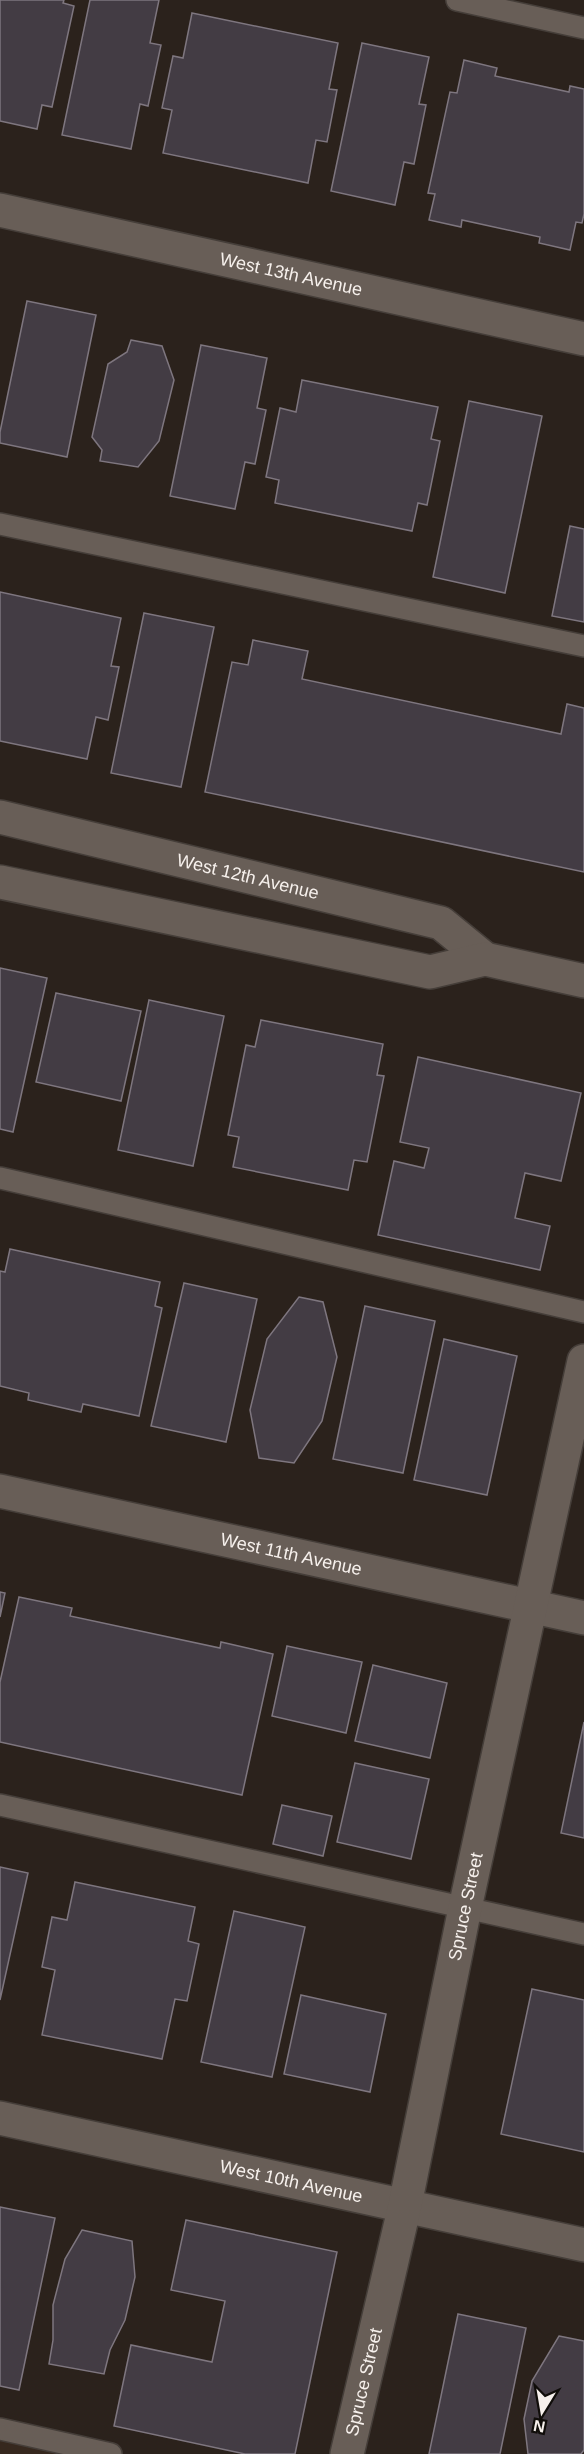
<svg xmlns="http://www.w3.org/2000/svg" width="584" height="2454" font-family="Helvetica,sans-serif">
<rect width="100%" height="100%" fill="#2b221c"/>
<path fill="#36281e" d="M0,2429L111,2454H0Z"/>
<path fill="#433c44" stroke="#7e767f" stroke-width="1.5" d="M0,0H64L63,3L74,6L52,107L42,105L37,129L0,121Z
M90,0H159L150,43L161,45L148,106L140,104L131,149L62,135Z
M192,13L338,43L329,89L337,90L327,142L316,140L308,183L163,153L172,110L162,108L173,56L183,58Z
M362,43L429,57L419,104L426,105L414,164L404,162L395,205L331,191Z
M464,60L497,68L495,76L569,92L570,86L584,89V214L582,223L576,222L570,250L539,243L540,237L462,220L461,227L429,220L435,194L428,193L450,92L457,93Z
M27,301L96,315L67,457L0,443V432Z
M131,340L162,346L174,380L159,441L138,467L100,461L102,450L92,437L108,364L127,352Z
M201,345L267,358L257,408L266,410L255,464L245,462L235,509L170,496Z
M302,380L438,407L431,439L440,441L427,505L418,503L412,531L275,503L279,480L266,477L280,408L296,412Z
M469,401L542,416L505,593L433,577Z
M570,526L584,529V622L552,616Z
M0,592L121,618L111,666L119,667L108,720L96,717L87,759L0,741Z
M144,613L214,627L181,787L111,773Z
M253,640L308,651L302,679L561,734L567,704L584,708V872L205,792L232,662L248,665Z
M0,968L47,978L13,1132L0,1129Z
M56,993L141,1011L121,1101L36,1082Z
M149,1000L224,1016L193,1166L118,1150Z
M261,1020L383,1044L377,1075L384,1076L367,1162L354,1160L348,1190L233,1167L239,1137L228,1135L246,1045L255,1047Z
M418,1057L581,1093L561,1181L525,1173L515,1218L550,1226L540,1270L378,1235L394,1161L424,1168L429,1148L400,1142Z
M10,1249L160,1282L155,1306L162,1308L139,1416L83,1404L81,1412L28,1400L29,1393L0,1386V1271L5,1272Z
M184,1283L257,1299L226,1442L151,1426Z
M299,1297L323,1302L337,1357L322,1421L294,1463L259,1458L250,1410L267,1339Z
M365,1306L435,1321L403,1473L333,1459Z
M444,1339L517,1356L487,1495L414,1480Z
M0,1592L5,1593L0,1617Z
M19,1597L72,1608L70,1616L220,1648L221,1642L273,1654L242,1795L0,1742V1682Z
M287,1646L362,1662L346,1733L272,1716Z
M373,1665L447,1683L430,1758L355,1741Z
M584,1722V1838L561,1833Z
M355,1763L429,1779L411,1859L337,1842Z
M282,1805L332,1816L323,1856L273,1844Z
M0,1867L28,1873L0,2000Z
M75,1882L195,1907L188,1941L199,1944L187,2001L175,1999L162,2059L42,2035L55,1970L42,1967L52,1917L67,1920Z
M234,1911L305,1927L272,2077L201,2062Z
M532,1989L584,2000V2152L501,2134Z
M301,1995L386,2014L370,2092L284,2074Z
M0,2207L55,2218L19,2390L0,2386Z
M186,2220L337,2252L295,2454H245L114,2426L131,2345L212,2362L225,2301L171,2290Z
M82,2230L132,2241L135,2277L125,2320L110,2350L104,2374L49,2364L53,2340V2305L65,2259Z
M458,2314L526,2328L500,2454H429Z
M559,2336L584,2341V2450L581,2454H528L524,2419L532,2381Z"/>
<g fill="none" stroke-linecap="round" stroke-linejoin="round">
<defs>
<path id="lane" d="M457,0L584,28
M0,524L584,646
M0,1178L584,1312
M0,1805L584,1934
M0,2429L111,2454"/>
<g id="street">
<path id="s1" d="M0,210L584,339"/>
<path id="s2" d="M0,1491L584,1618"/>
<path id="s3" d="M0,2118L584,2245"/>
<path id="s4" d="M347,2454L405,2205L465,1908L584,1361"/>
</g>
<g id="secondary">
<path id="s5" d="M0,817L441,923L485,959"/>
<path d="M0,882L430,972L485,959L584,981"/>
</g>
</defs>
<use href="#lane" stroke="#453e39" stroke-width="24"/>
<use href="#street" stroke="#453e39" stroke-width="36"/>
<use href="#secondary" stroke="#453e39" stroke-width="36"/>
<use href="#lane" stroke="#685e57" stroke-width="21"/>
<use href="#street" stroke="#685e57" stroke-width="33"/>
<use href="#secondary" stroke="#685e57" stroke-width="33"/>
</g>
<g text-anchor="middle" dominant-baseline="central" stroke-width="6" stroke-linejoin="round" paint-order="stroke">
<g font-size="18" fill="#f6f0ec" stroke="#100d0a">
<text stroke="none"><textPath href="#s1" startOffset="298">West 13th Avenue</textPath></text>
<text stroke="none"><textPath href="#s5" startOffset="255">West 12th Avenue</textPath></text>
<text stroke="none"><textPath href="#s2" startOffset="298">West 11th Avenue</textPath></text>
<text stroke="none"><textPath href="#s4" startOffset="560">Spruce Street</textPath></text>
<text stroke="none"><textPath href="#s3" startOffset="298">West 10th Avenue</textPath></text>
<text stroke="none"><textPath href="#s4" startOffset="74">Spruce Street</textPath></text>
</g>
</g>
<g transform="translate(542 2412) rotate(191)" stroke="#100d0a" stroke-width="4.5" paint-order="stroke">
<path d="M0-4.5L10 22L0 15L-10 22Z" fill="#f6f0ec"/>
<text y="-9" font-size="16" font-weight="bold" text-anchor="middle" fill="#f6f0ec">N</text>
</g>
</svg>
